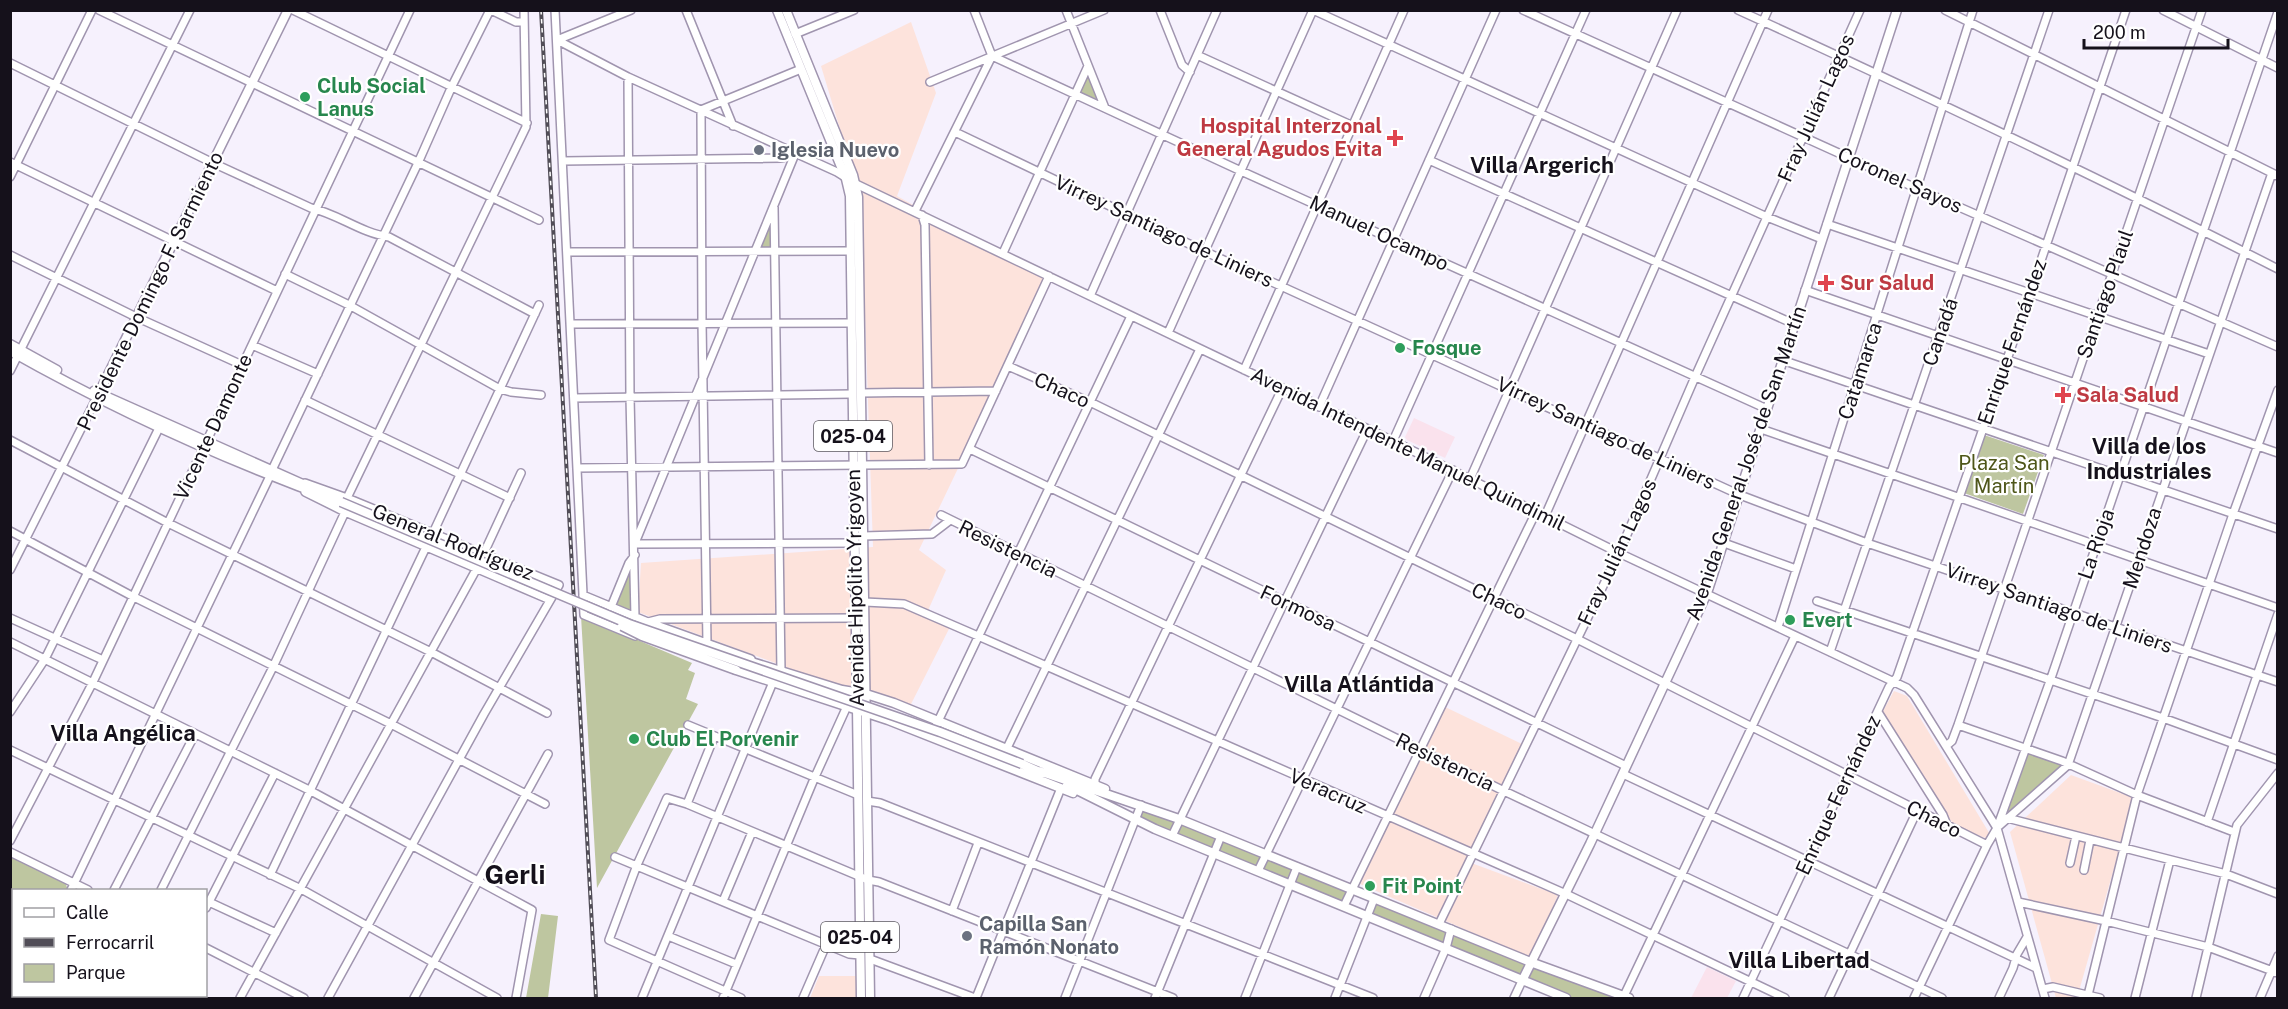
<svg xmlns="http://www.w3.org/2000/svg" width="2288" height="1009" font-family="'Public Sans',sans-serif">
<rect width="100%" height="100%" fill="#f6f1fd"/>
<path fill="#fde3dc" d="M911,22L936,93L897,196L1048,280L919,550L946,570L926,615L952,623L907,712L638,612L641,563L873,547L861,199L821,66Z
M1894,691L1907,696L1994,841L1955,827L1882,713Z
M1441,705L1522,744L1466,861L1558,895L1531,958L1360,884Z
M2071,775L2134,798L2077,998H2056L2010,832Z
M819,976H859L858,998H810Z"/>
<path fill="#fae2ed" d="M1414,418L1455,437L1445,458L1407,440L1405,437Z
M1707,967L1736,981L1727,998H1691Z"/>
<path fill="#bec6a0" d="M1088,72L1099,100L1079,92Z
M771,223V247H763L761,245Z
M1984,435L2044,455L2023,514L1964,493Z
M631,566L632,611L630,612L614,604Z
M581,616L692,663L688,670L695,673L686,699L698,704L597,888Z
M2026,748L2068,765L1997,828Z
M1141,805L1352,889L1344,906L1136,820Z
M10,856L65,882L68,890H14L13,968L10,966Z
M1374,899L1629,998H1566L1368,916Z
M541,914L558,916L548,998H526Z"/>
<g fill="none" stroke-linecap="round" stroke-linejoin="round">
<defs>
<path id="minor" d="M99,10L539,220
M293,10L527,123
M491,10L516,22H524
M555,10L584,615L635,636
M686,10L733,126
M1066,10L1105,108
M1160,10L1182,65L1190,72
M1313,10L1767,217L1822,239
M1523,10L1918,189L2278,347
M1738,10C1920,93 2100,178 2278,269
M1945,10L2278,176
M2163,10L2278,68
M795,34L854,10
M557,40L628,77L837,172L856,184L1393,441L1619,553L1907,688L1914,695L1997,828L2045,998
M557,40L631,10
M1197,55L1353,126
M992,56L1241,171L1767,409
M10,63L213,163L311,208C338,214 361,233 389,237L535,314
M628,77L630,397L635,617
M930,82L1104,10
M701,110L702,322L707,643
M701,110L801,69
M955,132L1206,252L1740,495L1867,543L2278,682
M1429,160L1794,324
M563,161L782,158L795,154
M10,162L277,291
M10,177L92,10
M774,207L781,671
M915,211L992,56L974,10
M922,215L925,225L929,465
M1827,224L2209,354
M567,252L850,251
M1003,253L1088,66
M10,255L136,317L242,365
M285,274L349,305L500,389L511,392L541,395
M1805,290L2278,453
M1090,296L1217,10
M570,324L851,323
M1168,333L1313,10
M252,345L318,374
M1782,360L2278,529
M1008,366L1090,402L1577,639L1987,845
M1244,370L1404,10
M10,371L190,10
M861,393L996,391
M574,398L852,394
M305,400L510,498
M1319,407L1496,10
M1761,429L2278,608
M10,440L168,523L431,652L547,713
M1393,441L1586,10
M970,449L1626,766
M577,468L962,464L1049,276
M272,470L418,163L452,86L490,10
M1470,479L1677,10
M305,483L347,498L559,585L484,714L328,998
M305,492L345,512L550,600
M347,498L526,127L524,10
M941,515L1504,791L1942,998
M1545,516L1768,10
M10,531L132,596L391,724L545,804
M433,533L539,305
M863,536L932,534L949,521
M635,543L795,154
M1724,543L1796,569
M634,544L855,543
M10,570L96,399
M583,595L648,622L751,659
M1817,601L2163,718L2278,760
M865,602L904,604L978,636L1566,894L1785,998
M611,607L629,563L635,555
M10,618L103,660
M648,622L660,619L856,618
M1778,627L1973,10
M10,642L309,790L532,910L516,998
M1830,652L2049,10
M10,712L45,659L161,424
M1878,712L1943,815L1947,825
M688,725L858,795
M1958,725L2062,761L2137,795L2234,832
M932,734L1131,316
M1946,746L1952,741L1958,725L2202,10
M1007,748L1200,349
M10,750L301,889L497,998
M1623,774L2036,968
M1095,784V779L1282,389
M867,801L880,803L1373,998
M687,804L714,737
M2007,818L2226,874L2278,894
M2207,822L2278,614
M1999,826L2068,765L2272,173
M1172,836L1367,430
M10,841L93,682L410,10
M10,852L88,890
M615,857L849,954L860,955
M2070,863L2076,836
M2084,870L2090,840
M1258,871L1453,470
M270,875L426,547
M71,890L270,476
M114,890L195,734
M161,890L273,667L345,512
M723,901L752,832
M209,902L276,933
M2018,902L2106,921L2208,947L2278,973
M1344,906L1536,512
M206,908L275,773
M952,911L978,843
M1439,924L1619,553L1695,377L1860,10
M668,936L736,964
M206,948L304,998
M870,959L975,998
M2043,989L2053,987L2100,998
M2088,995L2137,795L2233,514L2278,390
M20,998L21,996
M105,998L107,996
M158,998L160,996
M240,998L477,568L521,473
M414,998L548,754
M642,998L773,682
M723,998L814,779L848,704
M741,998L609,940L637,865L667,798L687,804L868,880L879,882L1173,998
M803,998L826,945
M976,998L1061,788
M1065,998L1141,805
M1155,998L1221,836
M1245,998L1297,867
M1335,998L1374,899
M1424,998L1446,948L1451,929
M1514,998L1522,981
M1623,998L1795,636
M1743,998L1889,687L1897,677L2030,293L2126,10
M1829,998L1917,811
M1914,998L1987,845L1997,828L2050,681L2278,12
M1999,998L2013,968L2017,954L2027,937
M2135,998L2170,860
M2196,998L2237,825L2278,773
M2260,998L2278,956"/>
<path id="major" d="M777,10L846,179L850,196L861,998
M786,10L853,175L858,197L870,998
M10,344L57,370
M10,351C116,411 227,461 341,502
M94,391L307,486
M96,399L288,10
M745,660L842,690L866,694L894,703L1105,789
M736,670L888,720L1073,793
M1022,764L1042,773
M1039,771L1179,819L1533,963L1629,998
M1067,785L1155,829L1566,998
M10,971L14,973
M1522,981L1590,844L1707,593L1897,10
M60,996L66,998"/>
</defs>
<use href="#minor" stroke="#a095af" stroke-width="10"/>
<use href="#major" stroke="#a095af" stroke-width="11"/>
<use href="#minor" stroke="#fff" stroke-width="7"/>
<use href="#major" stroke="#fff" stroke-width="8"/>
<defs>
<path id="rail" d="M541,10L596,998"/>
</defs>
<use href="#rail" stroke="#514d57" stroke-width="4"/>
<use href="#rail" stroke="#fff" stroke-width="1.5" stroke-dasharray="4.5" stroke-linecap="butt"/>
<defs>
<path id="major-bridge" d="M341,502L629,624L940,732L1022,764
M622,626L642,636L736,670"/>
</defs>
<use href="#major-bridge" stroke="#a095af" stroke-width="11" stroke-linecap="butt"/>
<use href="#major-bridge" stroke="#fff" stroke-width="8"/>
</g>
<g fill="#2e9e5b" stroke="#fff" stroke-width="2">
<circle cx="305" cy="97" r="6"/>
<circle cx="1400" cy="348" r="6"/>
<circle cx="1790" cy="620" r="6"/>
<circle cx="634" cy="739" r="6"/>
<circle cx="1370" cy="886" r="6"/>
</g>
<g fill="#e0444e" stroke="#fff" stroke-width="2">
<path d="M1392 129h6v6h6v6h-6v6h-6v-6h-6v-6h6z"/>
<path d="M1823 274h6v6h6v6h-6v6h-6v-6h-6v-6h6z"/>
<path d="M2060 386h6v6h6v6h-6v6h-6v-6h-6v-6h6z"/>
</g>
<g fill="#6b7280" stroke="#fff" stroke-width="2">
<circle cx="759" cy="150" r="6"/>
<circle cx="967" cy="936" r="6"/>
</g>
<g text-anchor="middle" dominant-baseline="central" stroke-width="4.5" stroke-linejoin="round" paint-order="stroke">
<g fill="#fff" stroke="#5b585f" stroke-width="1.5">
<rect x="814" y="421" width="78" height="30" rx="4.5"/>
<rect x="821" y="922" width="78" height="30" rx="4.5"/>
</g>
<g font-size="18" font-weight="bold" fill="#15111b">
<text x="853" y="436">025-04</text>
<text x="860" y="937">025-04</text>
</g>
<g font-size="20" font-weight="bold" fill="#27864d" stroke="#fff" text-anchor="start">
<text x="317" y="86">Club Social<tspan x="317" dy="23">Lanus</tspan></text>
<text x="1412" y="348">Fosque</text>
<text x="1802" y="620">Evert</text>
<text x="646" y="739">Club El Porvenir</text>
<text x="1382" y="886">Fit Point</text>
</g>
<g font-size="20" fill="#15111b" stroke="#fff">
<text transform="translate(1816 108) rotate(-66)">Fray Julián Lagos</text>
<text transform="translate(1900 180) rotate(24)">Coronel Sayos</text>
<text transform="translate(1164 231) rotate(25)">Virrey Santiago de Liniers</text>
<text transform="translate(1379 233) rotate(25)">Manuel Ocampo</text>
<text transform="translate(150 291) rotate(-64)">Presidente Domingo F. Sarmiento</text>
<text transform="translate(2105 294) rotate(-71)">Santiago Plaul</text>
<text transform="translate(1940 332) rotate(-71)">Canadá</text>
<text transform="translate(2012 342) rotate(-71)">Enrique Fernández</text>
<text transform="translate(1860 371) rotate(-72)">Catamarca</text>
<text transform="translate(1062 390) rotate(24)">Chaco</text>
<text transform="translate(213 427) rotate(-65)">Vicente Damonte</text>
<text transform="translate(1606 433) rotate(25)">Virrey Santiago de Liniers</text>
<text transform="translate(1408 449) rotate(26)">Avenida Intendente Manuel Quindimil</text>
<text transform="translate(1746 463) rotate(-71)">Avenida General José de San Martín</text>
<text transform="translate(453 542) rotate(22)">General Rodríguez</text>
<text transform="translate(2096 544) rotate(-71)">La Rioja</text>
<text transform="translate(2142 548) rotate(-72)">Mendoza</text>
<text transform="translate(1008 549) rotate(26)">Resistencia</text>
<text transform="translate(1617 552) rotate(-65)">Fray Julián Lagos</text>
<text transform="translate(855 588) rotate(-91)">Avenida Hipólito Yrigoyen</text>
<text transform="translate(1499 601) rotate(26)">Chaco</text>
<text transform="translate(1298 608) rotate(25)">Formosa</text>
<text transform="translate(2059 608) rotate(19)">Virrey Santiago de Liniers</text>
<text transform="translate(1445 762) rotate(26)">Resistencia</text>
<text transform="translate(1328 791) rotate(24)">Veracruz</text>
<text transform="translate(1838 795) rotate(-65)">Enrique Fernández</text>
<text transform="translate(1934 819) rotate(27)">Chaco</text>
</g>
<g font-size="20" font-weight="bold" fill="#be3a42" stroke="#fff" text-anchor="start">
<text x="1382" y="126" text-anchor="end">Hospital Interzonal<tspan x="1382" dy="23">General Agudos Evita</tspan></text>
<text x="1840" y="283">Sur Salud</text>
<text x="2076" y="395">Sala Salud</text>
</g>
<g font-size="20" font-weight="bold" fill="#5b616d" stroke="#fff" text-anchor="start">
<text x="771" y="150">Iglesia Nuevo</text>
<text x="979" y="924">Capilla San<tspan x="979" dy="23">Ramón Nonato</tspan></text>
</g>
<g font-size="20" fill="#4e5619" stroke="#fff">
<text x="2004" y="463">Plaza San<tspan x="2004" dy="23">Martín</tspan></text>
</g>
<g font-size="22" font-weight="bold" fill="#15111b" stroke="#fff">
<text x="1542" y="165">Villa Argerich</text>
<text x="2149" y="446">Villa de los<tspan x="2149" dy="25">Industriales</tspan></text>
<text x="1359" y="684">Villa Atlántida</text>
<text x="123" y="733">Villa Angélica</text>
<text x="1799" y="960">Villa Libertad</text>
</g>
<g font-size="26" font-weight="bold" fill="#15111b" stroke="#fff">
<text x="515" y="874">Gerli</text>
</g>
</g>
<rect width="2288" height="1009" fill="none" stroke="#15111b" stroke-width="24"/>
<rect x="12" y="889" width="195" height="108" fill="#ffffff" stroke="#a1a0a4" stroke-width="1.5"/>
<rect x="24" y="908" width="30" height="9" fill="#ffffff" stroke="#a1a0a4" stroke-width="1.5"/>
<text x="66" y="919" font-size="18" fill="#15111b">Calle</text>
<rect x="24" y="938" width="30" height="9" fill="#514d57" stroke="#a1a0a4" stroke-width="1.5"/>
<text x="66" y="949" font-size="18" fill="#15111b">Ferrocarril</text>
<rect x="24" y="964" width="30" height="18" fill="#bec6a0" stroke="#a1a0a4" stroke-width="1.5"/>
<text x="66" y="979" font-size="18" fill="#15111b">Parque</text>
<path d="M2084 39v9h144v-9" fill="none" stroke="#15111b" stroke-width="3"/>
<text x="2093" y="39" font-size="18" fill="#15111b" stroke="#ffffff" stroke-width="4.5" paint-order="stroke">200 m</text>
</svg>
